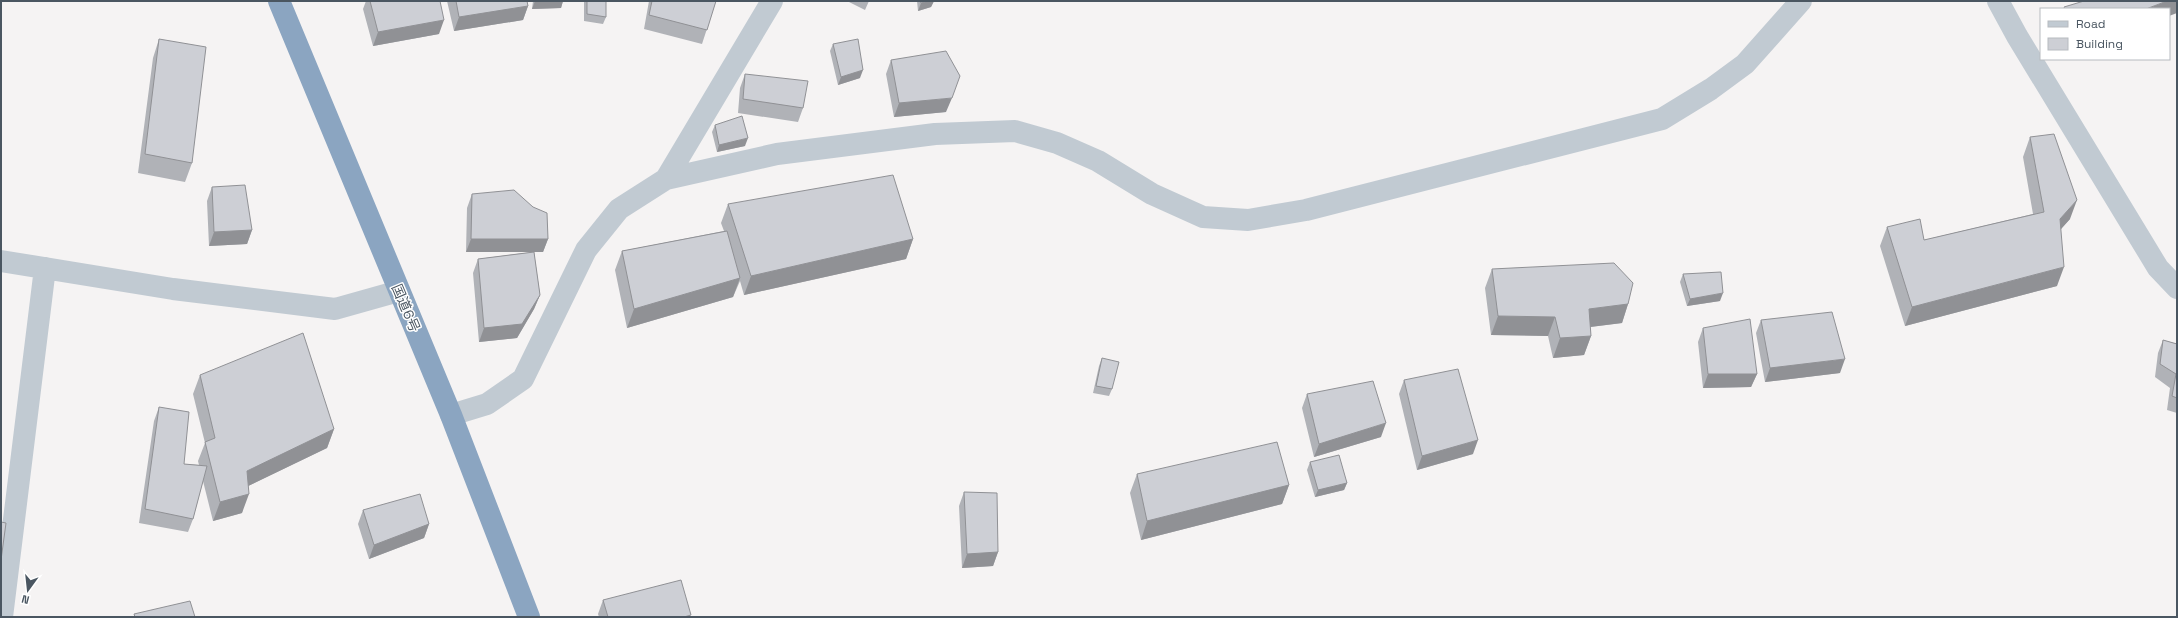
<svg xmlns="http://www.w3.org/2000/svg" width="2178" height="618" font-family="'Space Grotesk','Noto Sans JP',sans-serif">
<rect width="100%" height="100%" fill="#f5f3f3"/>
<g fill="none" stroke-linecap="round" stroke-linejoin="round">
<path stroke="#c1cad2" stroke-width="22" d="M1998,1L2017,36L2141,240L2158,268L2177,288
M666,179L772,1
M1,261L173,289L335,309L399,291
M451,415L487,404L523,379L586,250L619,209L666,179L777,154L935,134L1015,131L1057,143L1098,161L1152,194L1203,217L1248,220L1306,210L1662,119L1711,89L1745,64L1801,1
M2,617L45,268"/>
<path stroke="#8ba5c1" stroke-width="22" d="M279,1L451,415L529,617"/>
</g>
<path fill="#b0b2b7" d="M366,1H440L439,34L373,46L363,9Z
M447,1H527L528,6L523,20L454,31Z
M533,1H563L561,8L532,9Z
M584,1H606V17L603,24L584,21Z
M649,1H716L702,44L644,29Z
M847,1H869L865,10Z
M917,1H934L931,7L918,11Z
M159,39L192,163L185,182L138,173L153,58Z
M833,44L860,78L838,85L830,51Z
M891,60L946,112L894,117L886,74Z
M745,74L803,108L798,122L738,113L740,88Z
M715,125L745,146L717,152L712,132Z
M2030,137L2070,219L2060,230L2057,286L1905,326L1880,246L1887,227L1924,240L2033,214L2023,157Z
M212,187L252,230L247,244L209,246L207,201Z
M472,194L548,239L543,252H534L540,295L534,309L517,338L479,342L473,273L478,259L532,252H466L467,208Z
M728,204L913,239L906,259L744,295L740,281L733,297L627,328L615,270L622,251L724,231L721,223Z
M1492,269L1628,304L1622,323L1590,327L1591,336L1584,355L1553,358L1548,336L1491,335L1485,288Z
M1683,274L1720,301L1687,306L1680,282Z
M1761,320L1840,373L1765,382L1756,333Z
M1703,328L1757,374L1751,387L1703,388L1698,342Z
M2163,340L2177,344V413L2167,410L2170,388L2155,377L2158,353Z
M1102,358L1112,389L1109,396L1093,393L1099,366Z
M200,375L334,429L327,448L248,486L242,513L213,521L203,481L193,519L188,532L139,523L154,421L159,407L184,464L199,465L198,461L205,443L193,394Z
M1404,380L1473,454L1417,470L1399,394Z
M1307,394L1381,437L1314,457L1302,408Z
M1310,462L1347,483L1344,490L1315,497L1307,470Z
M1137,474L1289,485L1282,504L1141,540L1130,493Z
M964,492L998,552L993,566L962,568L959,506Z
M363,510L429,524L424,538L369,559L358,524Z
M603,600L691,617H599L598,614Z"/>
<path fill="#909195" d="M535,1H563L561,8L532,9Z
M929,1H934L931,7L918,11L921,3Z
M2167,1H2177V13L2169,16V9H2146Z
M528,6L523,20L454,31L459,17Z
M444,20L439,34L373,46L378,32Z
M863,70L860,78L838,85L841,77Z
M952,98L946,112L894,117L899,103Z
M748,138L745,146L717,152L719,145Z
M2077,200L2070,219L2053,238L2060,219Z
M252,230L247,244L209,246L214,232Z
M471,239H548L543,252H466Z
M913,239L906,259L744,295L751,276Z
M2064,267L2057,286L1905,326L1912,307Z
M740,278L733,297L627,328L634,309Z
M1723,293L1720,301L1687,306L1690,299Z
M540,295L534,309L517,338L479,342L484,328Z
M1628,304L1622,323L1582,328L1589,309Z
M1498,316L1555,317L1548,336L1491,335Z
M1591,336L1584,355L1553,358L1560,338Z
M1845,359L1840,373L1765,382L1770,368Z
M1708,374H1757L1751,387L1703,388Z
M1386,423L1381,437L1314,457L1319,444Z
M334,429L327,448L240,490L247,471Z
M1478,440L1473,454L1417,470L1422,456Z
M1347,483L1344,490L1315,497L1318,490Z
M1289,485L1282,504L1141,540L1147,521Z
M249,494L242,513L213,521L220,502Z
M429,524L424,538L369,559L374,545Z
M998,552L993,566L962,568L967,554Z"/>
<path fill="#cdcfd5" stroke="#909195" d="M370,1H440L444,20L378,32Z
M456,1H527L528,6L459,17Z
M587,1H606V17L587,14Z
M652,1H716L707,30L649,15Z
M920,1H929L921,3Z
M2084,1H2167L2146,9H2065L2064,7Z
M159,39L206,47L192,163L145,154Z
M858,39L863,70L841,77L833,44Z
M946,51L960,76L952,98L899,103L891,60Z
M745,74L808,81L803,108L743,99Z
M742,116L748,138L719,145L715,125Z
M2054,134L2077,200L2060,219L2064,267L1912,307L1887,227L1920,219L1924,240L2044,212L2030,137Z
M893,175L913,239L751,276L728,204Z
M245,185L252,230L214,232L212,187Z
M514,190L533,207L547,213L548,239H471L472,194Z
M727,231L740,278L634,309L622,251Z
M534,252L540,295L522,324L484,328L478,259Z
M1614,263L1633,283L1628,304L1589,309L1591,336L1560,338L1555,317L1498,316L1492,269Z
M1721,272L1723,293L1690,299L1683,274Z
M1832,312L1845,359L1770,368L1761,320Z
M1750,319L1757,374H1708L1703,328Z
M303,333L334,429L247,471L249,494L220,502L205,442L215,438L200,375Z
M2163,340L2177,344V398L2172,396L2176,374L2160,364Z
M1102,358L1119,362L1112,389L1096,386Z
M1458,369L1478,440L1422,456L1404,380Z
M1373,381L1386,423L1319,444L1307,394Z
M159,407L189,412L184,464L207,466L193,519L145,509Z
M1277,442L1289,485L1147,521L1137,474Z
M1339,455L1347,483L1318,490L1310,462Z
M964,492L997,493L998,552L967,554Z
M420,494L429,524L374,545L363,510Z
M1,522L6,523L1,560Z
M681,580L691,615L684,617H608L603,600Z
M190,601L195,617H135L134,614Z"/>
<g text-anchor="middle" dominant-baseline="central" stroke-width="3" stroke-linejoin="round" paint-order="stroke">
<g font-size="14" fill="#4a5661" stroke="#fff">
<text transform="translate(406 308) rotate(67)">国道6号</text>
</g>
</g>
<rect width="2178" height="618" fill="none" stroke="#4a5661" stroke-width="4"/>
<rect x="2040" y="8" width="130" height="52" fill="#ffffff" stroke="#b7bbc0"/>
<rect x="2048" y="21" width="20" height="6" fill="#c1cad2" stroke="#b7bbc0"/>
<text x="2076" y="28" font-size="12" fill="#4a5661">Road</text>
<rect x="2048" y="38" width="20" height="12" fill="#cdcfd5" stroke="#b7bbc0"/>
<text x="2076" y="48" font-size="12" fill="#4a5661">Building</text>
<g transform="translate(28 590) rotate(195)" stroke="#ffffff" stroke-width="3" paint-order="stroke">
<path d="M0-3L7 15L0 10L-7 15Z" fill="#4a5661"/>
<text y="-6" font-size="11" font-weight="bold" text-anchor="middle" fill="#4a5661">N</text>
</g>
</svg>
